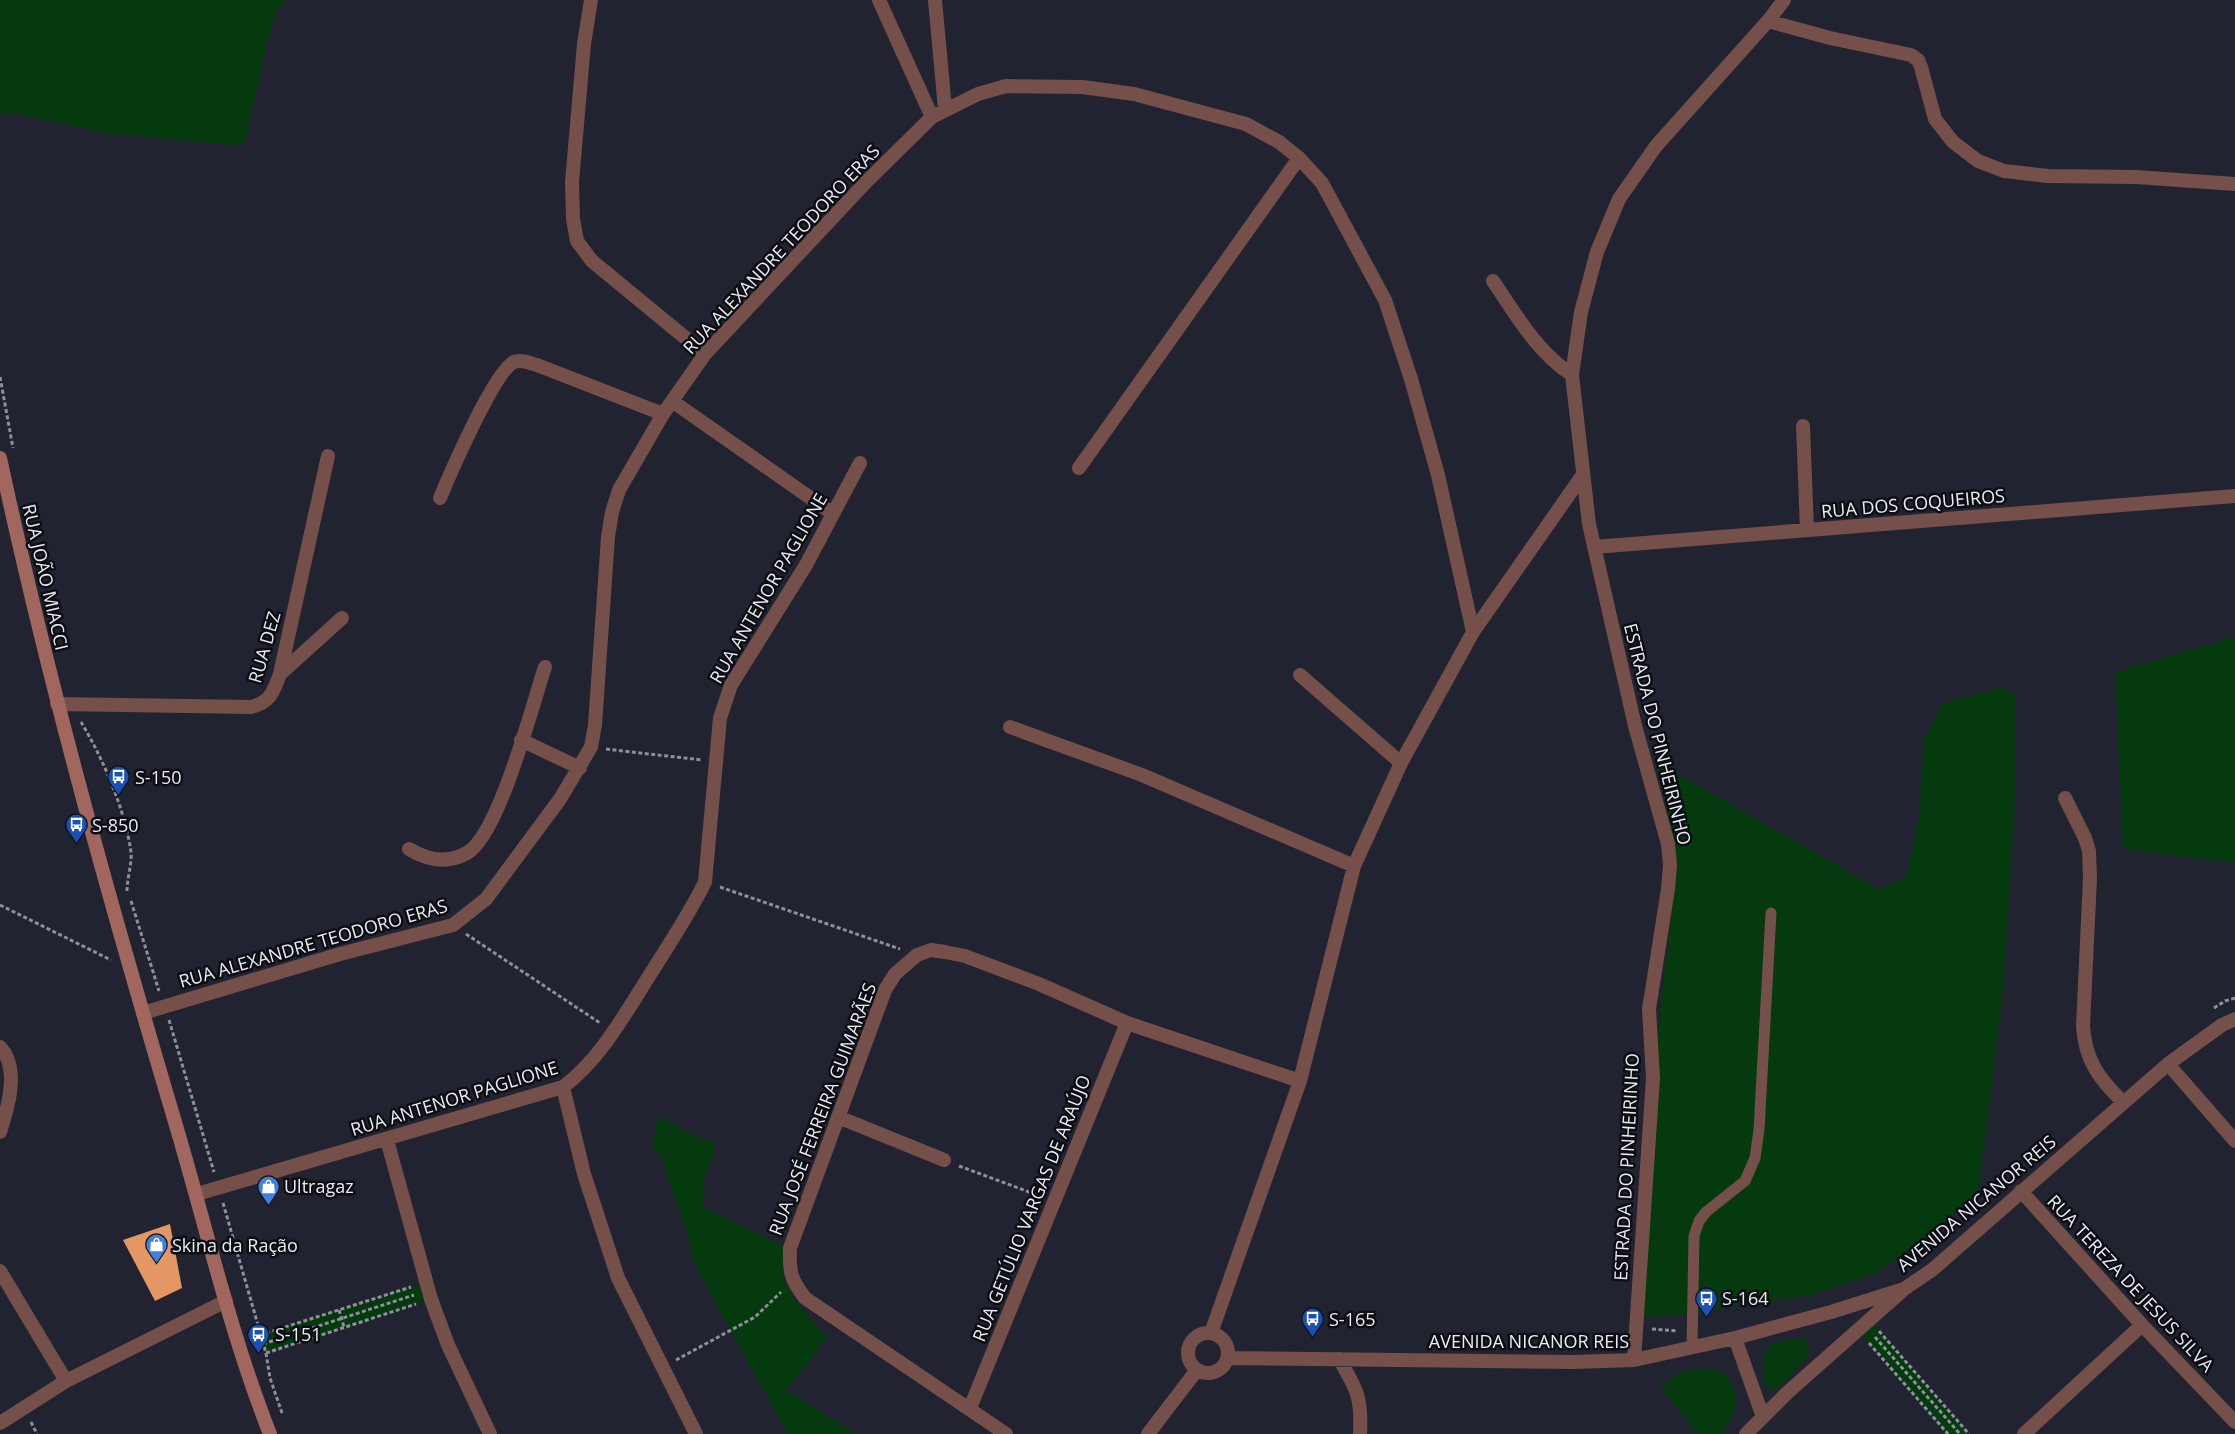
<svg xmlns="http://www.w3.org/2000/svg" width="2235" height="1434" font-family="'Open Sans',sans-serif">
<rect width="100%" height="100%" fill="#212430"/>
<path fill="#043a0d" d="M0,0H285L272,21L244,146L107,133L8,112L0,116Z
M2235,637V863L2123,849L2115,672Z
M2005,687L2016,697V785L2003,991L1978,1193L1905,1255L1872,1274L1815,1294L1668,1316L1641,1317L1650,1199L1659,1023L1676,873L1673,838L1655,761L1880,890L1906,877L1919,818L1924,741L1942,703Z
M658,1116L686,1132L715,1143L714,1154L705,1175L703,1207L785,1247L784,1280L795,1300L827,1338L786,1390L856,1434H788L695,1265L683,1220L668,1181L663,1159L653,1148Z
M426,1283L431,1299L266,1353L260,1335Z
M1871,1321L1969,1434H1948L1858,1331Z
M1806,1338L1809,1356L1780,1386L1769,1391C1761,1375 1762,1364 1767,1347L1785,1340Z
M1696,1369L1723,1371C1742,1394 1739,1412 1720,1434H1698L1660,1387L1681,1372Z"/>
<path fill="#e49763" d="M170,1224L182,1288L155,1301L123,1240Z"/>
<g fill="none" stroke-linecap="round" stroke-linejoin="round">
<path stroke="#8d8f99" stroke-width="3" stroke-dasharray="4 2.5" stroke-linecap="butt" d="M0,377L13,448
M81,722C103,758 125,810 131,852C132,865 127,878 127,891
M606,749L702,760
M720,887L900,949
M131,901L159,991
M0,905L111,960
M466,934L600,1023
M2214,1008L2225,1001L2235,998
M169,1020L214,1172
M959,1166L1040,1196
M223,1203L266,1353L270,1378L282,1413
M339,1310L344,1327
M1652,1329L1678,1331
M1879,1331L1969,1434
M260,1335L411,1287
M1875,1337L1960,1434
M1869,1343L1948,1434
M263,1344L414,1295
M266,1353L416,1304
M676,1360L755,1317L781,1292
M31,1422L37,1434"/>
<path stroke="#754f4a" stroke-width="11" d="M1692,1347L1694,1236L1699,1221L1706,1212L1745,1181L1755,1158L1759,1130L1771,913"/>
<path stroke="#754f4a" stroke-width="14" d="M591,0L584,44L572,182L573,219L577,241L592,261L705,354
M879,0L932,117
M935,0L945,109
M1768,21L1830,38L1911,55L1918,60L1921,67L1935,119L1953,142L1978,161L2004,171L2048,176L2136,177L2235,184
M1493,281C1517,316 1536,351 1572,375
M672,401L832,513
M1803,426L1807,530
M1079,468L1299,158
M440,498C450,474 495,370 514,362C522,359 529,363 537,365L663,414
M1594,547L2235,496
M280,674L342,618
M1300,675L1401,763
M57,704L251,707C271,702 273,692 280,674L328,456
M1010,727L1142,775L1354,866
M521,740L580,768
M2065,798L2085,838L2089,851L2090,878L2083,1026C2085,1060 2099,1079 2123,1102
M409,849C427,860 447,864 467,853C499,835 532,706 545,667
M143,1013L340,954L453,925L486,899L560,799L591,747L595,725L608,537L612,512L619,490L663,414L705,354L866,182L932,117L978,94L1006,86L1082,87L1134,94L1246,124L1279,142L1299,158L1322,183L1385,300L1411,379L1438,475L1473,632
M0,1047C20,1068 8,1108 0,1132
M2168,1064L2235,1141
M563,1087L584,1174L618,1278L696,1434
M838,1117L944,1160
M387,1140L431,1299L448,1345L490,1434
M2021,1191L2142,1325L2235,1422
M197,1194L563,1087C602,1058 627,1010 653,970C671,941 690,913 705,882L720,718L731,685L806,565L860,463
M0,1271L66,1381
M1188 1353a20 20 0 1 1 40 0a20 20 0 1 1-40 0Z
M1211,1333L1300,1081L1354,866L1401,763L1473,632L1582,476
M1735,1338L1763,1417
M1227,1358L1574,1362L1634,1360L1735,1338L1831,1312L1904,1289L1932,1270L2168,1064L2222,1025L2235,1019
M1339,1359C1357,1389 1362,1398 1360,1434
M1634,1360L1653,1078L1649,1009L1668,889L1670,865L1668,844L1635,726L1589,524L1572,375L1581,312L1597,252L1619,199L1656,146L1768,21L1784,0
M970,1408L1127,1023
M0,1423L66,1381L226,1301
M1006,1434L805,1298C791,1280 789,1272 790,1248L885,990L895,974L917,955L931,950L945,952L965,956L1039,984L1127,1023L1300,1081
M1148,1434L1197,1370
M1746,1434L1788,1392L1902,1291
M2024,1434L2142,1325"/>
<path stroke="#a1665e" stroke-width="14" d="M0,458C48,682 110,903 175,1122C206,1226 230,1333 270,1434"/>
</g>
<defs>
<symbol id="bus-pin" viewBox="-11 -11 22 30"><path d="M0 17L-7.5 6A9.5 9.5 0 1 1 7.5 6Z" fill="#1a4fb4" stroke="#0c0e13"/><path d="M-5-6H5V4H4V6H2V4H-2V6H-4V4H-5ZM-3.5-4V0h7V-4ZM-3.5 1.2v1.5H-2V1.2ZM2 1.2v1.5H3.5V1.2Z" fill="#fff"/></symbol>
<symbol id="shop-pin" viewBox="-11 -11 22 30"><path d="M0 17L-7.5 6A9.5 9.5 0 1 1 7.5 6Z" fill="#3f7fe0" stroke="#0c0e13"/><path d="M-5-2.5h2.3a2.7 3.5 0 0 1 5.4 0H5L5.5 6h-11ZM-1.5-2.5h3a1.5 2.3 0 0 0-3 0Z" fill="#fff"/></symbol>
</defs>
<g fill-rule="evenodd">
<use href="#bus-pin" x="106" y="764" width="25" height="34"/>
<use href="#bus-pin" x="64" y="812" width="25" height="34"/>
<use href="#shop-pin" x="256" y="1174" width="25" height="34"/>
<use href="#shop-pin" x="144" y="1232" width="25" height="34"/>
<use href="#bus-pin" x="1694" y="1286" width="25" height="34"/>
<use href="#bus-pin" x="1300" y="1306" width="25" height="34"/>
<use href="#bus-pin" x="246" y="1322" width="25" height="34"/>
</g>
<g text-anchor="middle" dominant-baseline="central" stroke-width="5" stroke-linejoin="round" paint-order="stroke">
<g font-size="18" fill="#eaecf4" stroke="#0c0e13">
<text transform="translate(781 249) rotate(-47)">RUA ALEXANDRE TEODORO ERAS</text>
<text transform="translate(1913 503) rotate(-5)">RUA DOS COQUEIROS</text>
<text transform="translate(46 577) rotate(77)">RUA JOÃO MIACCI</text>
<text transform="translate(768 588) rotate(-60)">RUA ANTENOR PAGLIONE</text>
<text transform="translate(264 647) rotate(-74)">RUA DEZ</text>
<text transform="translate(1658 734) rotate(76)">ESTRADA DO PINHEIRINHO</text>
<text transform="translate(313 943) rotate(-16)">RUA ALEXANDRE TEODORO ERAS</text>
<text transform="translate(454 1098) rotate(-17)">RUA ANTENOR PAGLIONE</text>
<text transform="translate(822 1109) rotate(-69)">RUA JOSÉ FERREIRA GUIMARÃES</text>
<text transform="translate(1626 1167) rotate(-87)">ESTRADA DO PINHEIRINHO</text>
<text transform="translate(1976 1203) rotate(-40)">AVENIDA NICANOR REIS</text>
<text transform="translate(1031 1208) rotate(-68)">RUA GETÚLIO VARGAS DE ARAÚJO</text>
<text transform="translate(2131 1283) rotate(47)">RUA TEREZA DE JESUS SILVA</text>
<text x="1529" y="1341">AVENIDA NICANOR REIS</text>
</g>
<g font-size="18" fill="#eaecf4" stroke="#0c0e13" text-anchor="start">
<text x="135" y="777">S-150</text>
<text x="92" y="825">S-850</text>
<text x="284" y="1186">Ultragaz</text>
<text x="172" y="1245">Skina da Ração</text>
<text x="1722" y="1298">S-164</text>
<text x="1329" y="1319">S-165</text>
<text x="275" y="1334">S-151</text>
</g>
</g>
</svg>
